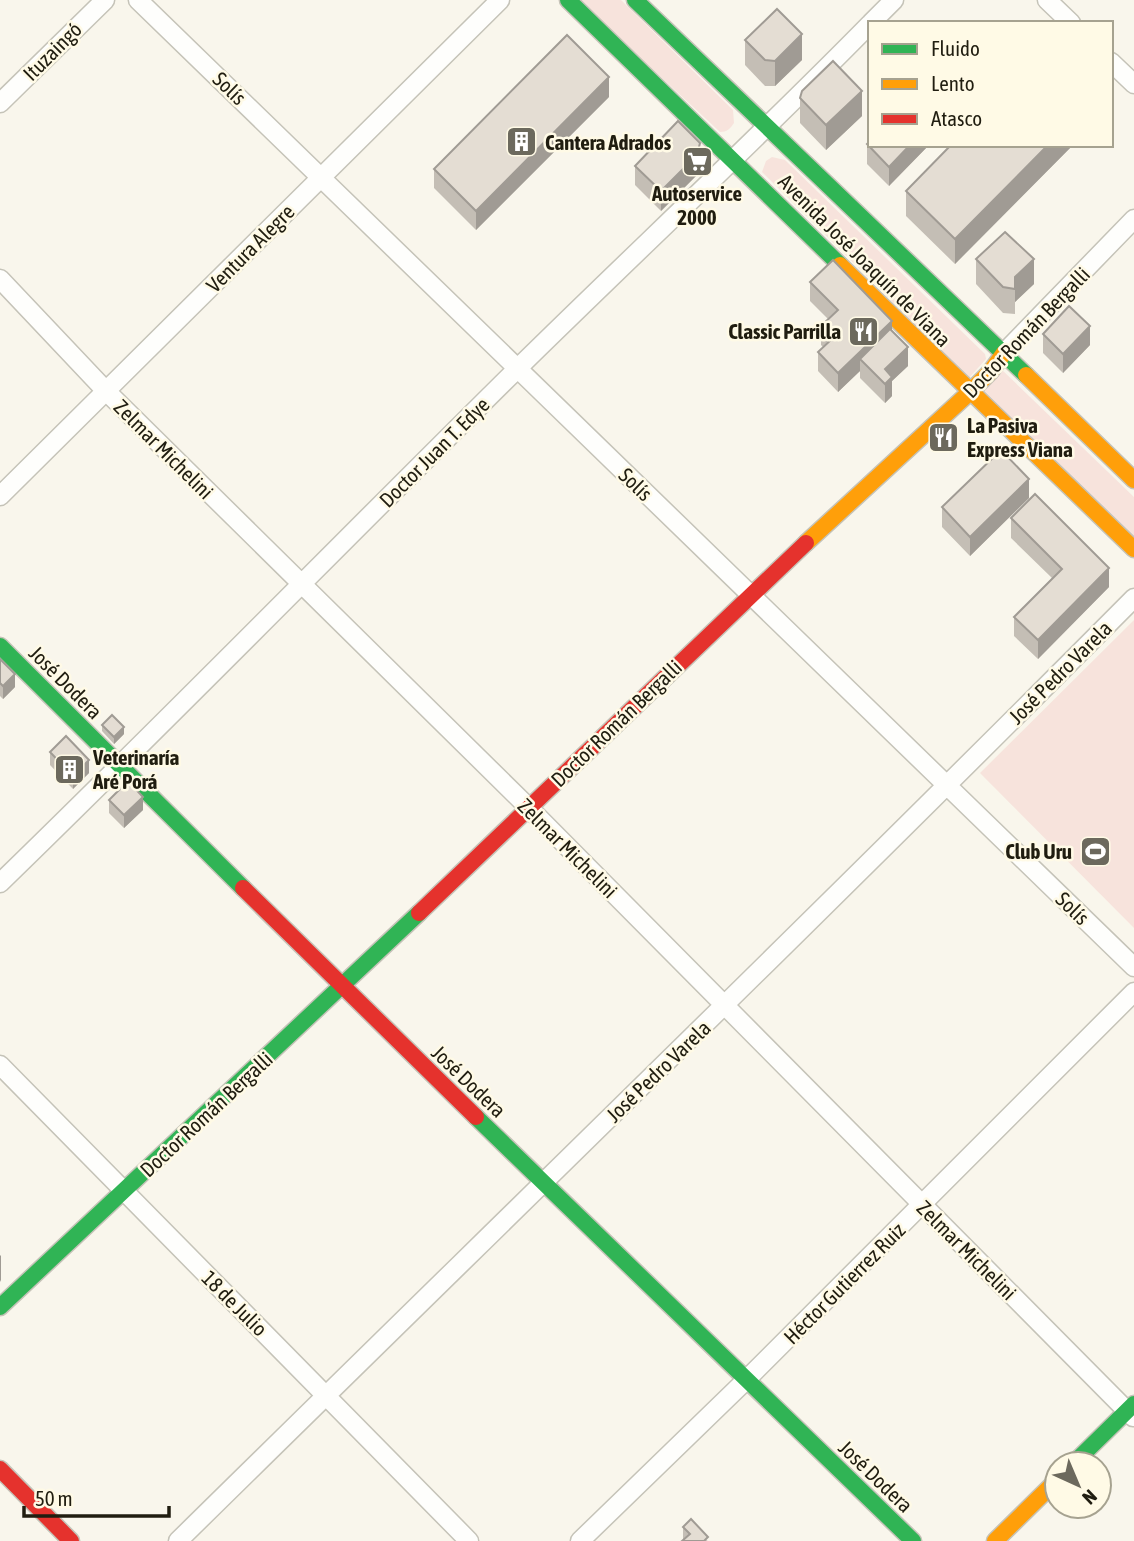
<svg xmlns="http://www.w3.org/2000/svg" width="1134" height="1541" font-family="'Asap Condensed',sans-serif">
<rect width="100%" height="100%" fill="#f9f6ec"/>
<path fill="#f7e3dc" d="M578,0H621L733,110L734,123C730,129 727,132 720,132Z
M772,157L785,160L985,354L986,359L969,378L762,172L766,161Z
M1001,369L1134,497V537L983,392Z
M1134,620V928L980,773Z"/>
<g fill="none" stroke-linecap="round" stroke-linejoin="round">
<defs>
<path id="street" d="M138,0L1134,967
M1047,0L1071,23
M871,23L894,0
M1111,62L1134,84
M0,103L105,0
M0,279L106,391L528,807L1133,1417
M1004,353L1134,219
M0,496L500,0
M0,883C175,713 345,539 518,368C635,253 755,141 870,24
M0,1065L469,1541
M178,1541C497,1227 818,916 1134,598
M580,1541L746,1380L1134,992"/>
<path id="fast" d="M568,0L840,265
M635,0L1026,375
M0,646L243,888
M476,1117L913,1541
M0,1307L419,913
M1073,1464L1134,1404"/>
<path id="slow" d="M840,265L1134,549
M1026,375L1134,480
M806,543L970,392L991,371L1004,353
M995,1541L1057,1480"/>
<path id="jam" d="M243,888L476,1117
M419,913L806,543
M0,1469L71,1541"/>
</defs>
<use href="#street" stroke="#c5c3b8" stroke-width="21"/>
<use href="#fast" stroke="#c5c3b8" stroke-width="19"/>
<use href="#slow" stroke="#c5c3b8" stroke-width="19"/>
<use href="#jam" stroke="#c5c3b8" stroke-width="19"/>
<use href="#street" stroke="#fefefc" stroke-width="18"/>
<use href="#fast" stroke="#30b455" stroke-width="16"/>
<use href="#slow" stroke="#ff9f0a" stroke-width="16"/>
<use href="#jam" stroke="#e5322d" stroke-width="16"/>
</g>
<path fill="#c4beb5" d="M745,40L802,60L775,86H765L745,65Z
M609,97L476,230L434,188V169Z
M800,98L862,116L826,150L800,123Z
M867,144L870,145H929L889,186L867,164Z
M1073,145L955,264L906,216V191Z
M700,162L697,175L661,211L635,185V166Z
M976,259L1034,284L1015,302V314L1003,313L976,284Z
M810,282L892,330L908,366L892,381V396L885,403L860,378V371L838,392L818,371V352L823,347L821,345V326L828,319L810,301Z
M1043,334L1090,345L1063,373L1043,353Z
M1029,498L970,556L942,527V507Z
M1011,518L1109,587L1038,659L1014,636V617L1052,578L1011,538Z
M0,659L15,687L3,699L0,696Z
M102,725L124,734L114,744L102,731Z
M50,752L89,773L73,789L50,765Z
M109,800L143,810L124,828L109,813Z
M683,1527L708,1541L683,1540Z"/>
<path fill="#a09b94" d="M802,34V60L775,86V61Z
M609,77V97L476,230V211Z
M862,91V116L826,150V125Z
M700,143V162L697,175L661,211V191Z
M910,145H929L889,186V167Z
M1048,145H1073L955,264V239Z
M1034,259V284L1015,302V314V277Z
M892,321V340L860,359V371L838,392V373Z
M1090,326V345L1063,373V354Z
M908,347V366L892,381V396L885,403V369Z
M1029,479V498L970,556V537Z
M1109,568V587L1038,659V640Z
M15,674V687L3,699V686Z
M124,727V734L114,744V737Z
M89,760V773L73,789V776Z
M143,797V810L124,828V815Z
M1,1255V1280L0,1282V1256Z"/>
<path fill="#e4ddd3" stroke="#a09b94" stroke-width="2" d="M777,9L802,34L775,61L765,60L745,40Z
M567,35L609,77L476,211L434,169Z
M833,61L862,91L826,125L800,98L802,91Z
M678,121L700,143L697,155L661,191L635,166Z
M870,141V145H910L889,167L867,144Z
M951,145H1048L955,239L906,191Z
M1005,232L1034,259L1015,277V289L1003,287L976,259Z
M833,260L892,321L838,373L818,352L833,338L821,326L838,310L810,282Z
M1069,306L1090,326L1063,354L1043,334Z
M890,329L908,347L885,369L892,377L885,384L860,359Z
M1001,450L1029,479L970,537L942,507Z
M1035,494L1109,568L1038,640L1014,617L1062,569L1011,518Z
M0,659L15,674L3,686L0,683Z
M112,715L124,727L114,737L102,725Z
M66,736L89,760L73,776L50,752Z
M128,781L143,797L124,815L109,800Z
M691,1519L708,1537L704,1541H682L690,1534L683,1527Z"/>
<defs>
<symbol id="building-square" viewBox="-11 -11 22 22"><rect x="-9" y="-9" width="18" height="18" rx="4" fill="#6c695d" stroke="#fffae6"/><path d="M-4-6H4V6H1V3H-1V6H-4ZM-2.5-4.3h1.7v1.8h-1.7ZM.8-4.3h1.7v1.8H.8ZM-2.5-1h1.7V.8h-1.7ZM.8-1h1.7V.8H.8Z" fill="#fff"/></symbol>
<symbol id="supermarket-square" viewBox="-11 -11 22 22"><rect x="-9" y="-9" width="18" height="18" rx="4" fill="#6c695d" stroke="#fffae6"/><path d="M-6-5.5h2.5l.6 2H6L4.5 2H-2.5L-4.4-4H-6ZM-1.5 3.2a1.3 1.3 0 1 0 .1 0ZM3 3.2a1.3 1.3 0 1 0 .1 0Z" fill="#fff"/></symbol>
<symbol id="restaurant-square" viewBox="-11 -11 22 22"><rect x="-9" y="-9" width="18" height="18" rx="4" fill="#6c695d" stroke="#fffae6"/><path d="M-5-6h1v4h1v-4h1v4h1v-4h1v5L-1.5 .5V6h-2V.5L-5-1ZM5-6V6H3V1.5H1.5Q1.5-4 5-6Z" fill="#fff"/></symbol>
<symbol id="stadium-square" viewBox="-11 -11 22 22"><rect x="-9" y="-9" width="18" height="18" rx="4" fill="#6c695d" stroke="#fffae6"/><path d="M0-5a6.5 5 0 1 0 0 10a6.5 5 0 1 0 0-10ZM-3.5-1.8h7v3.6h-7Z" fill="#fff"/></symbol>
</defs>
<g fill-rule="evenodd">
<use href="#building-square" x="504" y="124" width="35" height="35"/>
<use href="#supermarket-square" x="680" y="144" width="35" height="35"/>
<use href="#restaurant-square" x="846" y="314" width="35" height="35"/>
<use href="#restaurant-square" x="926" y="420" width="35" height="35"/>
<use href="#building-square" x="52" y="752" width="35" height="35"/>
<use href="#stadium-square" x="1078" y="834" width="35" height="35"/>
</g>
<g text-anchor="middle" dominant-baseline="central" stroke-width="5" stroke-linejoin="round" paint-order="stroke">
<g font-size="21" fill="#201d10" stroke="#fffae6">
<text transform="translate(52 51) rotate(-45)">Ituzaingó</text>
<text transform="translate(230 88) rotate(44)">Solís</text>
<text transform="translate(250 248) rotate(-45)">Ventura Alegre</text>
<text transform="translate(865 260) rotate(45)">Avenida José Joaquín de Viana</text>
<text transform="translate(1026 332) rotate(-46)">Doctor Román Bergalli</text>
<text transform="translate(164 449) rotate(45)">Zelmar Michelini</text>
<text transform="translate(434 452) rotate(-45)">Doctor Juan T. Edye</text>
<text transform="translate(636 484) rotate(44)">Solís</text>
<text transform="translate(1060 672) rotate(-45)">José Pedro Varela</text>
<text transform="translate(66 682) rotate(45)">José Dodera</text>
<text transform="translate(616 723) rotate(-44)">Doctor Román Bergalli</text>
<text transform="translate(568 848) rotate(45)">Zelmar Michelini</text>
<text transform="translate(1073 908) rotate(44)">Solís</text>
<text transform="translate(658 1071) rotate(-44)">José Pedro Varela</text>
<text transform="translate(469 1081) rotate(44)">José Dodera</text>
<text transform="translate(206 1114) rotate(-43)">Doctor Román Bergalli</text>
<text transform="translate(967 1250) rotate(45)">Zelmar Michelini</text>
<text transform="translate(844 1283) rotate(-45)">Héctor Gutierrez Ruiz</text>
<text transform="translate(235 1303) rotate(45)">18 de Julio</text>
<text transform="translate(876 1476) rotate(44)">José Dodera</text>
</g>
<g font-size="21" font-weight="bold" fill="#201d10" stroke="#fffae6" text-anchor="start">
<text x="545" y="142">Cantera Adrados</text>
<text x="697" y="193" text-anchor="middle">Autoservice<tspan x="697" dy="24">2000</tspan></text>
<text x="841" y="331" text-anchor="end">Classic Parrilla</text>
<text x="967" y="425">La Pasiva<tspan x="967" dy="24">Express Viana</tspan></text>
<text x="93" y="757">Veterinaría<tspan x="93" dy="24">Aré Porá</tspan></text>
<text x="1072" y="851" text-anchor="end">Club Uru</text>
</g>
</g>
<rect x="868" y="21" width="245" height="126" fill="#fffae6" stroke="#a6a290" stroke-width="2"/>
<rect x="882" y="44" width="35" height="10" fill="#30b455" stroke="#a6a290" stroke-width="2"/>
<text x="931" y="56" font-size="21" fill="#201d10">Fluido</text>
<rect x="882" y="79" width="35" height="10" fill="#ff9f0a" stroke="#a6a290" stroke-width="2"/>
<text x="931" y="91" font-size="21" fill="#201d10">Lento</text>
<rect x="882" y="114" width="35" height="10" fill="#e5322d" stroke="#a6a290" stroke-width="2"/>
<text x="931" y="126" font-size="21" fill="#201d10">Atasco</text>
<g transform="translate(1078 1485) rotate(136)"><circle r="33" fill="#fffae6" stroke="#a6a290" stroke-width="2"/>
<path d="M0-5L12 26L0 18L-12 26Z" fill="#6c695d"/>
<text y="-10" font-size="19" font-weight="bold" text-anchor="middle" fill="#201d10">N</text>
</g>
<path d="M24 1506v10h145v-10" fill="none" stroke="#201d10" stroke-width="3.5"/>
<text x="35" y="1506" font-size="21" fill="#201d10" stroke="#fffae6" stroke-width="5" paint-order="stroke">50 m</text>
</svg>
